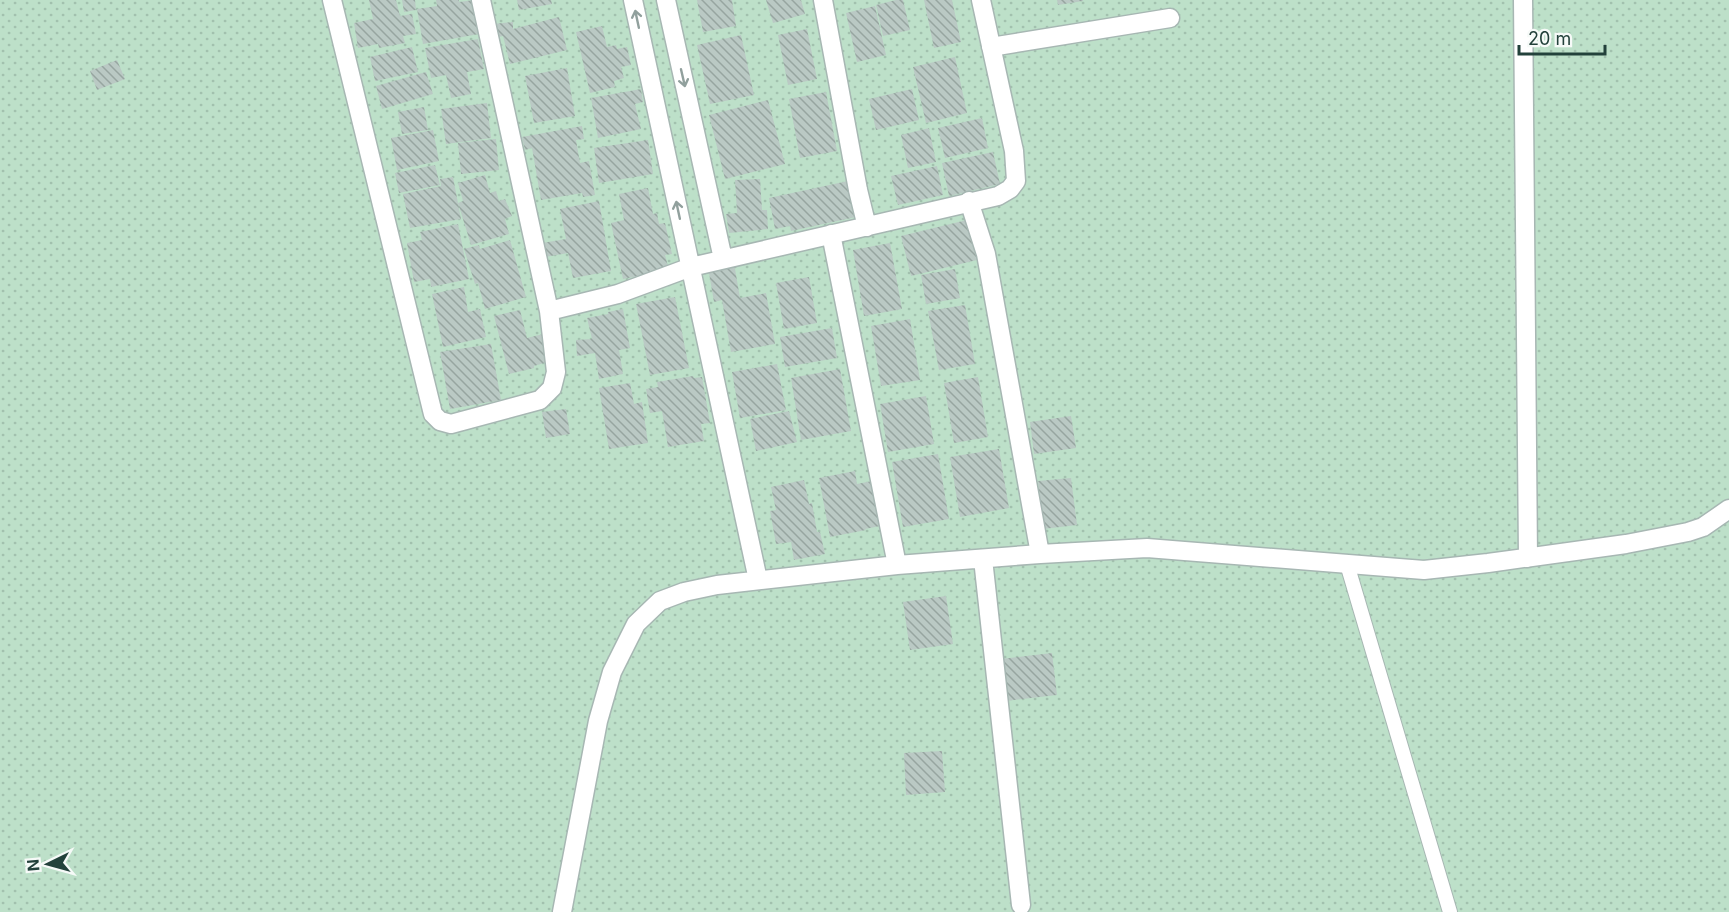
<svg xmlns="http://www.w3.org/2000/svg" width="1729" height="912" font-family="Inter,sans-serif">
<defs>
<pattern id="grass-dots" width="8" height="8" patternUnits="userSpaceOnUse" patternTransform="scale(1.5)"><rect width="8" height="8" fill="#bde0c9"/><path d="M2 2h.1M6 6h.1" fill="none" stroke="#a2c1ae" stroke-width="1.8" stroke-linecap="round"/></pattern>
<pattern id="building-back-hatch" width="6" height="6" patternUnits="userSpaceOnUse" patternTransform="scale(1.5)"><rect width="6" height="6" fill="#bac9c4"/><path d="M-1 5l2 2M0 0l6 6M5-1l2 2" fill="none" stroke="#97a5a0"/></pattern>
</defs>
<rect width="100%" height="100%" fill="#e5eeeb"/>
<path fill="url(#grass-dots)" d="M0,0H1729V912H0Z"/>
<path fill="url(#building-back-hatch)" d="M369,0H396L400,16L412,14L416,34L403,36L405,43L379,48L378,44L358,48L354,23L373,19Z
M402,0H415L416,10L404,12Z
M436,0H459V2L474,0L479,34L423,44L417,9L437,6Z
M517,0H551L552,4L519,10Z
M697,0H732L736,26L703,32Z
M766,0H801L805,14L773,23Z
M896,0H903L910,30L883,36L876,5Z
M924,0H952L961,42L934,48Z
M1057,0H1083V1L1058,5Z
M875,6L886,55L857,62L846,13Z
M559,17L567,50L510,64L503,36L494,38L493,24L513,22V29Z
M602,26L607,47L616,45L617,49L627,47L631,65L621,67L624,78L614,81L615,87L590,93L576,32Z
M807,29L817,79L788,85L778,35Z
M741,35L754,95L710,104L697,45Z
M478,39L484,69L467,72L471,94L451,98L446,75L431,78L425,48Z
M412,47L418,72L375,81L370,57Z
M955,57L967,113L926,123L913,67Z
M117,60L125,79L97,90L90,71Z
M567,68L575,116L534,123L525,76Z
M426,72L433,94L382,109L376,86Z
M641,89L643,102L635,104L641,129L598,138L591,98Z
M912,89L919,120L876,130L869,99Z
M826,92L837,151L800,158L789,99Z
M768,100L785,164L725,179L709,115Z
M487,103L491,138L446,144L441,109Z
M424,107L428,130L402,134L398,112Z
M982,118L988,148L945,158L938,128Z
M582,126L584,139L576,140L580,163L589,161L595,195L583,197L582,193L541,200L532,148L525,150L522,137Z
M929,128L936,162L908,168L901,135Z
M433,130L439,161L397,170L391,138Z
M496,139L499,170L461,174L458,143Z
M648,140L653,174L599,183L594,148Z
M993,152L1000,184L949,196L942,163Z
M435,165L440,185L399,193L395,173Z
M937,166L943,195L898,205L891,176Z
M485,175L490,193L496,191L499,201L505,199L512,216L505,219L509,234L471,245L458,203L463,201L458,183Z
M453,177L461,219L410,228L403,194L441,186L440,179Z
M760,179L762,210H767L768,229L729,233L726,214L737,213L735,180Z
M848,181L856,217L791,231L790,226L775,229L769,198Z
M648,188L653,214L657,213L659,224L665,223L672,254L665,255L669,270L623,279L611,223L624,220L619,194Z
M599,201L611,271L573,278L568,253L545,257L542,243L566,239L560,209Z
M971,219L981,259L911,276L901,236Z
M458,224L469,279L431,287L430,279L414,282L407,243L422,240L420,232Z
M510,240L526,297L485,309L478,283L475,284L464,249L479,245L480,249Z
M890,243L902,309L864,316L853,250Z
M734,263L740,298L766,293L775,344L731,352L722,300L714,302L708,267Z
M955,269L960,298L926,304L921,275Z
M809,277L817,323L784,329L776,283Z
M464,287L468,312L480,309L486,337L443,347L432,294Z
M675,297L689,368L650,375L636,304Z
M965,305L975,364L939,370L928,311Z
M623,309L630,348L619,350L623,374L599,379L595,353L577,356L576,340L592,339L587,318L608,314V312Z
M520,310L527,338L547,333L554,360L534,366V368L509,374L494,316Z
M910,319L920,380L881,386L871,326Z
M832,328L837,358L785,367L780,337Z
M491,344L501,400L450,409L440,352Z
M777,364L786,410L740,418L732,372Z
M840,369L851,431L801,440L791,378Z
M693,376L694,378L702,377L710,423L701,424L704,441L668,447L662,411L650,413L646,389L658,387L657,382Z
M978,377L988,437L954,443L944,383Z
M630,383L634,404L642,402L648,443L609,449L599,388Z
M926,396L934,444L888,452L880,404Z
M566,409L570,434L546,438L542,412Z
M789,411L797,442L756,451L750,419Z
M1071,416L1076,448L1034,454L1030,422Z
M999,449L1009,508L960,517L950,457Z
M938,454L949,519L903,527L892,462Z
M855,471L857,484L872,481L880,526L865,529L866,530L830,537L819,478Z
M1071,478L1077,525L1043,529L1038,481Z
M804,480L809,504L812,503L817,532H820L825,554L794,560L791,542L776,544L770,511L776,510L771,487Z
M946,596L953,644L910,650L903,602Z
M1052,653L1057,695L1006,701L1001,659Z
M942,751L945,792L906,795L904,753Z"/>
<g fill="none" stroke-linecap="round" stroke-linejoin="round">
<defs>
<path id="lane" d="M1347,564L1450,912"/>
<path id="street" d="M332,0L433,414L440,421L451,424L540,400L552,388L556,372L549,311L481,0
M633,0L758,580
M666,0L723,259
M823,0L858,190L867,227
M1523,0L1528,558
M991,47L1170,18
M969,201L986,254L1040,554
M831,234L897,565
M549,311L618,294L691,267L998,196L1010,189L1016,181L1014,151L981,0
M983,559L1021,905
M562,912L598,721L612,672L636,624L660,601L684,592L717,585L897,565L1040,554L1147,548L1424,570L1488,563L1626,544L1688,532L1703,527L1729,509"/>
</defs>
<use href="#lane" stroke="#a7b7b3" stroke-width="16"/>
<use href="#street" stroke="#a7b7b3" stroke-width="21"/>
<use href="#lane" stroke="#fff" stroke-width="14"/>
<use href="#street" stroke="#fff" stroke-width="18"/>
</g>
<defs><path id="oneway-shaft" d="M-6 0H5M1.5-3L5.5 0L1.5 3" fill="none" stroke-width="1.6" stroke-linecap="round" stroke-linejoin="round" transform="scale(1.5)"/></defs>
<g stroke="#91a09d">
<use href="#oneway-shaft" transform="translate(637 19) rotate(-102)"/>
<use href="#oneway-shaft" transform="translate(683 78) rotate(77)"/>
<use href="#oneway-shaft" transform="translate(678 210) rotate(-102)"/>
</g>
<g transform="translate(48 864) rotate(265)" stroke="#f6faf8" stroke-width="4.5" paint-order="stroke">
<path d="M0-4.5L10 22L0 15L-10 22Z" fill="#23413b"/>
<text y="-9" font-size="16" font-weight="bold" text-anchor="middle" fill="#23413b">N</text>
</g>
<path d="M1519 45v9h86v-9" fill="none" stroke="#23413b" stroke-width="3"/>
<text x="1528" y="45" font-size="18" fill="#23413b" stroke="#f6faf8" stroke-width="4.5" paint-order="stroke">20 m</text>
</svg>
